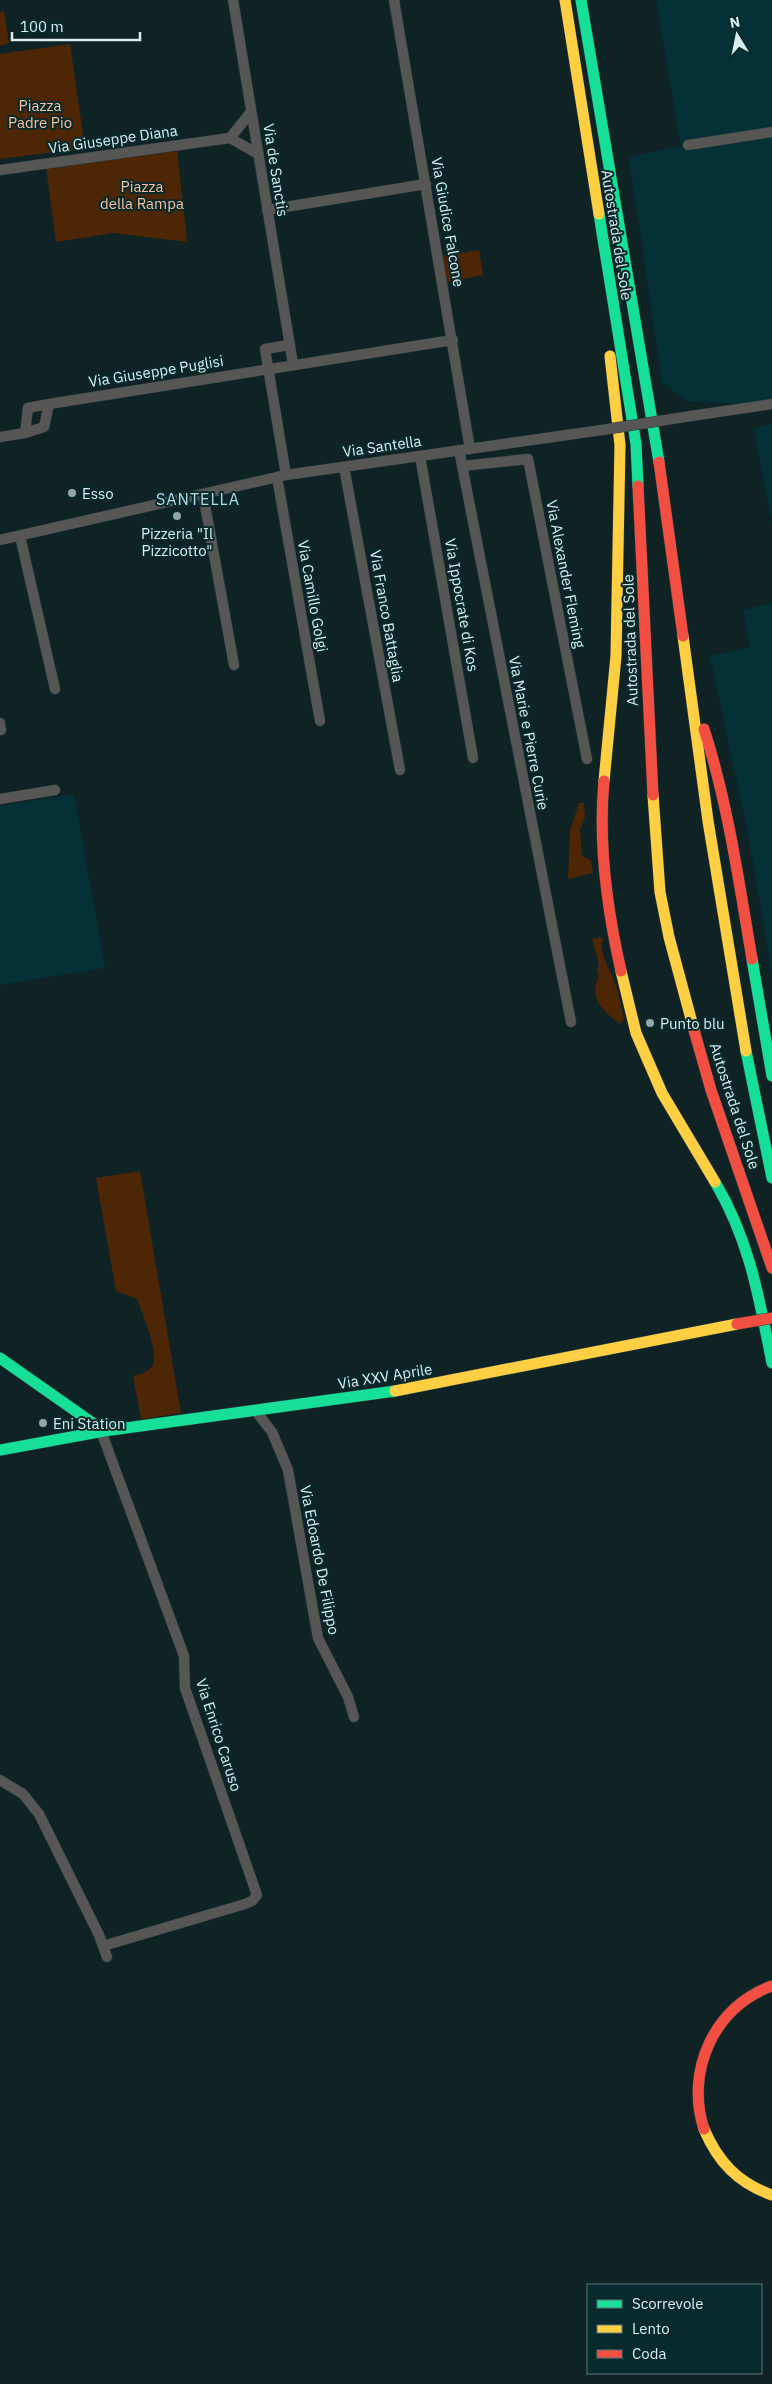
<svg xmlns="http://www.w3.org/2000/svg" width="772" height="2384" font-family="'IBM Plex Sans',sans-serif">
<rect width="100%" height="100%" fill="#0f2325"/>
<path fill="#033135" d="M656,0H772V406L686,401L662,382L629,157L681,146Z
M772,424V523L754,428Z
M772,603V974L748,833L710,656L750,647L743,610Z
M74,794L105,968L0,985V806Z"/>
<path fill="#4d2605" d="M4,11L9,43L0,46V12Z
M70,44L85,148L0,159V54Z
M177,151L187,242L114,233L56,242L46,167Z
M479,250L483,275L446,282L441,256Z
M579,803H584L585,817L580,830L582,856L591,860L593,873L568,879L570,831Z
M603,937C599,953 607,964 613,978C619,990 621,1007 624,1020L620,1024C603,1011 588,998 599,976L597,971L599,964L592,939Z
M140,1171L181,1413L141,1419L133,1376C141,1374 149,1372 153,1365C159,1352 142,1313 137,1299L116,1291L96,1178Z"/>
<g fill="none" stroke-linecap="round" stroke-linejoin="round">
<defs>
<path id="street" d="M233,0L293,364
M394,0L470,449
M251,112L230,138L258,154
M688,145L772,132
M0,170L230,138
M267,210L426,184
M49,404L453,340
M49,404L44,427L25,433L28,408Z
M691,416L772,404
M0,437L25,433
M459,450L571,1022
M420,456L473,758
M462,466L528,459L587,759
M344,467L400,770
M286,475L265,349L289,345
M277,477L320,721
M203,494L234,665
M20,536L55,689
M0,540L286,475L602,430
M0,723L1,730
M0,799L55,790
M255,1410L272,1432L288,1470L318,1638L348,1697L354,1717
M101,1431L184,1656L185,1688L257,1895L252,1901L245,1904L103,1946
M0,1780L23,1794L39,1814L99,1935L107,1957"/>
<path id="fast" d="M581,0L659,462
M599,214L636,444L638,486
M752,959L772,1076
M746,1051L772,1178
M715,1182C750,1241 759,1298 772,1363
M0,1358L104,1431
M0,1450L104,1431L395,1391"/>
<path id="slow" d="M565,0L599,214
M683,636L708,821L746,1051
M604,781L616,656L620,445L610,356
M653,795L660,892L669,937L694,1030
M621,971L636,1033L662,1093L715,1182
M395,1391L737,1324
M704,2129C718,2162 738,2183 772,2195"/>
<path id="jam" d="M659,462L683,636
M638,486L653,795
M704,729C728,804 739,882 752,959
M604,781C598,844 607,909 621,971
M694,1030L711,1090L772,1268
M704,2129C685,2072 714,2006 772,1986"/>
</defs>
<use href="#street" stroke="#2d3d3f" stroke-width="11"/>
<use href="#fast" stroke="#2d3d3f" stroke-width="12"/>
<use href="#slow" stroke="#2d3d3f" stroke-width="12"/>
<use href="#jam" stroke="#2d3d3f" stroke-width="12"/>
<use href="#street" stroke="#565655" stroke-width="10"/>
<use href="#fast" stroke="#16e098" stroke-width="11"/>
<use href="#slow" stroke="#ffcf43" stroke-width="11"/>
<use href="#jam" stroke="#f24e42" stroke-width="11"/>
<defs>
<path id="street-bridge" d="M602,430L691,416"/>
<path id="jam-bridge" d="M737,1324L772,1318"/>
</defs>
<use href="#street-bridge" stroke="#2d3d3f" stroke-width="11" stroke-linecap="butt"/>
<use href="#jam-bridge" stroke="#2d3d3f" stroke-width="12" stroke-linecap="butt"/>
<use href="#street-bridge" stroke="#565655" stroke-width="10"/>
<use href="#jam-bridge" stroke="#f24e42" stroke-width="11"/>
</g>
<g fill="#93a6a8" stroke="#072a2d" stroke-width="2">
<circle cx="72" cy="493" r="5"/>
<circle cx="177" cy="516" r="5"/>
<circle cx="650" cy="1023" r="5"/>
<circle cx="43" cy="1423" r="5"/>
</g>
<g text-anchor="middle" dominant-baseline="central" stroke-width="4" stroke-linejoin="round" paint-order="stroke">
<g font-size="15" fill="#fcbf9a" stroke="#072a2d">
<text x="40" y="105">Piazza<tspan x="40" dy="17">Padre Pio</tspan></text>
<text x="142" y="186">Piazza<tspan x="142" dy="17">della Rampa</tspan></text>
</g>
<g font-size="15" fill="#daecee" stroke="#072a2d">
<text transform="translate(113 139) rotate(-8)">Via Giuseppe Diana</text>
<text transform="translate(276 170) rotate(81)">Via de Sanctis</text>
<text transform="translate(448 222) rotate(80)">Via Giudice Falcone</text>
<text transform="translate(617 235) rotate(81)">Autostrada del Sole</text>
<text transform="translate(156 371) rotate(-9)">Via Giuseppe Puglisi</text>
<text transform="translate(382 446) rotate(-8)">Via Santella</text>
<text transform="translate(566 574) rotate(79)">Via Alexander Fleming</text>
<text transform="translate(313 596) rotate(80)">Via Camillo Golgi</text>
<text transform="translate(462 605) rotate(80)">Via Ippocrate di Kos</text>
<text transform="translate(387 616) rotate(80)">Via Franco Battaglia</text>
<text transform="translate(630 640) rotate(-92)">Autostrada del Sole</text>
<text transform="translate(529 733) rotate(79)">Via Marie e Pierre Curie</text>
<text transform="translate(735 1106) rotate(72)">Autostrada del Sole</text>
<text transform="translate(385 1376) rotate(-9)">Via XXV Aprile</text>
<text transform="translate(320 1560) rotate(79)">Via Edoardo De Filippo</text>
<text transform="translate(219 1735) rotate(72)">Via Enrico Caruso</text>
</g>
<g font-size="15" fill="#daecee" stroke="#072a2d" text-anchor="start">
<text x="82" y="493">Esso</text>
<text x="177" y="533" text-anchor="middle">Pizzeria "Il<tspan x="177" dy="17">Pizzicotto"</tspan></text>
<text x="660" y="1023">Punto blu</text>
<text x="53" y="1423">Eni Station</text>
</g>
<g font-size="16" letter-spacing="1" fill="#b7dce0" stroke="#072a2d">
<text x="198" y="499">SANTELLA</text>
</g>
</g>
<rect x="587" y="2284" width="175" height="90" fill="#072a2d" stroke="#5b787a"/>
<rect x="597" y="2300" width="25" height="8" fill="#16e098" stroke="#5b787a"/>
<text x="632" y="2309" font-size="15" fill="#daecee">Scorrevole</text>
<rect x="597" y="2325" width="25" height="8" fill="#ffcf43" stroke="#5b787a"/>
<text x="632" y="2334" font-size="15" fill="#daecee">Lento</text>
<rect x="597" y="2350" width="25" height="8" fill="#f24e42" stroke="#5b787a"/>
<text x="632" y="2359" font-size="15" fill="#daecee">Coda</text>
<g transform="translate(737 35) rotate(350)" stroke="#072a2d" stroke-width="4" paint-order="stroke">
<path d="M0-4L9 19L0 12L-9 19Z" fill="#daecee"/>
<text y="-8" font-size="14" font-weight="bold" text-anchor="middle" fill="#daecee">N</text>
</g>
<path d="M12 32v8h128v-8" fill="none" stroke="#daecee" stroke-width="2.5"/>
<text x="20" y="32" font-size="15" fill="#daecee" stroke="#072a2d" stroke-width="4" paint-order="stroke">100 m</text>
</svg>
